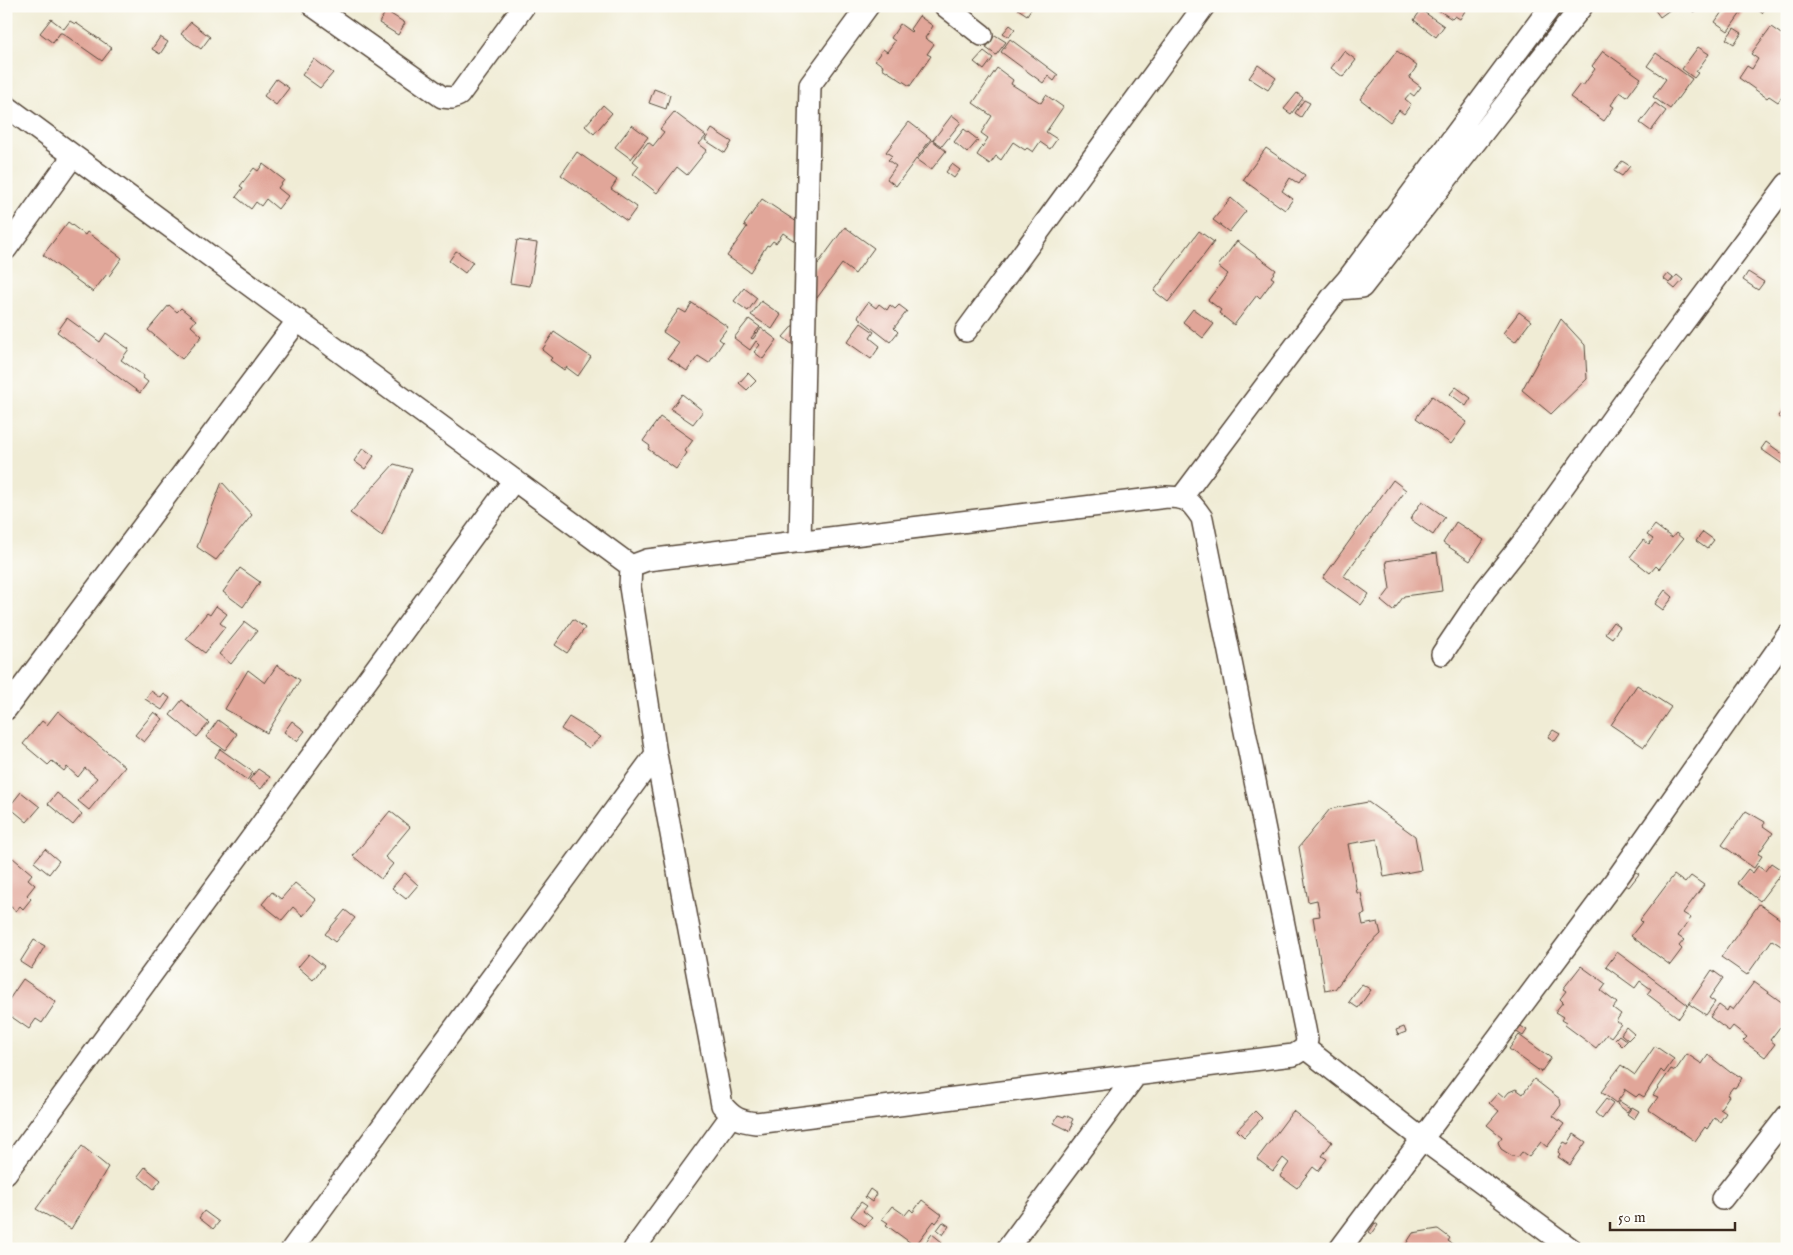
<svg xmlns="http://www.w3.org/2000/svg" width="1793" height="1255" font-family="'IM FELL English',serif">
<rect width="100%" height="100%" fill="#fdfcf7"/>
<filter id="ink" filterUnits="userSpaceOnUse"><feTurbulence type="fractalNoise" baseFrequency=".02" numOctaves="2"/><feDisplacementMap in="SourceGraphic" scale="10" xChannelSelector="R" yChannelSelector="G"/><feConvolveMatrix kernelMatrix="1 2 1 2 8 2 1 2 1" color-interpolation-filters="sRGB"/></filter>
<filter id="wash" filterUnits="userSpaceOnUse"><feTurbulence type="fractalNoise" baseFrequency=".0096" numOctaves="4" result="noise"/><feDisplacementMap in="SourceGraphic" scale="20" xChannelSelector="R" yChannelSelector="G"/><feGaussianBlur stdDeviation="1.12" result="paint"/><feColorMatrix in="noise" values="0 0 0 0 0 0 0 0 0 0 0 0 0 0 0 0 0 1.4 0 .05"/><feComposite in="paint" operator="in"/></filter>
<g filter="url(#wash)">
<rect width="100%" height="100%" fill="#f0ecd5"/>
<g id="blocks">
<path fill="#e1a699" d="M1020,6H1033L1027,15L1018,9Z
M1432,6H1468L1460,19L1455,16L1452,19Z
M1652,6H1675L1660,17Z
M1685,6H1698L1694,12Z
M1726,6H1746L1728,31L1715,22Z
M1753,6H1767L1762,13Z
M1421,10L1444,26L1436,37L1414,20Z
M386,11L405,23L398,35L379,23Z
M919,16L933,26L925,38L934,44L927,54L931,56L910,86L882,68L883,66L875,60L883,49L887,52L895,41L891,38L900,24L911,32L912,31L910,29Z
M51,19L64,29L70,21L75,24L76,23L112,48L102,61L62,33H60L53,43L40,33Z
M191,22L210,37L201,49L181,34Z
M1010,25L1015,29L1009,37L1003,33Z
M1771,27L1787,38V90L1778,102L1769,96L1767,98L1739,78L1747,66L1752,69L1758,59L1751,54Z
M1734,28L1742,33L1734,44L1726,39Z
M995,35L1006,42L996,55L986,48Z
M160,37L168,42L160,54L152,49Z
M1010,39L1058,75L1054,81L1048,76L1043,83L1001,52Z
M1698,47L1709,54L1696,72L1698,73L1694,78L1682,69Z
M984,51L993,58L984,70L974,62Z
M1344,51L1356,60L1343,77L1331,68Z
M1397,51L1417,66L1409,78L1421,87L1414,96L1410,93L1405,99L1411,104L1404,114L1399,110L1390,122L1360,99Z
M1603,51L1641,78L1627,97L1620,92L1611,105L1614,107L1604,121L1570,97L1580,84L1583,86L1595,69L1592,66Z
M1656,53L1692,79L1670,109L1653,97L1666,79L1647,66Z
M314,59L333,73L320,88L302,75Z
M1258,65L1276,78L1268,90L1249,78Z
M997,68L1013,80L1011,84L1041,103L1046,95L1063,107L1046,132L1057,139L1050,149L1040,142L1033,152L1027,148L1025,150L1013,142L1001,160L996,156L990,164L977,155L988,138L981,133L992,116L973,103Z
M276,79L289,88L276,105L264,96Z
M654,89L670,95L666,109L649,103Z
M1297,93L1303,98L1291,114L1284,109Z
M1304,100L1310,103L1301,117L1295,113Z
M1655,103L1666,111L1651,131L1640,123Z
M603,105L612,113L594,134L585,126Z
M674,112L706,136L699,144L707,150L687,175L677,167L657,193L633,174L639,166L633,161L648,142L653,146L664,132L660,129Z
M952,115L961,122L942,146L933,140Z
M909,122L931,139L896,186L887,179L896,166L888,160L892,156L886,152Z
M632,125L648,137L631,159L615,147Z
M712,129L732,142L725,153L705,140Z
M964,129L978,140L967,153L954,142Z
M932,140L946,151L931,170L917,160Z
M1266,148L1305,175L1299,184L1290,178L1282,191L1293,199L1285,210L1243,180Z
M577,152L617,180L611,189L637,207L627,221L561,175Z
M1622,161L1630,166L1622,176L1614,171Z
M263,164L284,180L278,188L288,196L278,209L266,199L261,206L256,202L251,209L236,197L243,188L240,186L254,168L258,171Z
M952,164L960,170L954,178L946,172Z
M1231,198L1246,211L1229,232L1213,220Z
M762,199L806,228L796,242L783,233L776,243L773,241L769,246L767,245L750,272L727,256L747,227L744,225Z
M68,222L85,235L87,232L122,258L109,276L107,274L93,292L43,255Z
M845,227L874,248L855,274L842,264L814,302L798,291Z
M1199,231L1214,242L1168,302L1154,291Z
M517,240L537,243L530,286L510,283Z
M1237,241L1276,270L1271,277L1274,279L1260,298L1257,295L1234,325L1219,313L1221,310L1208,300L1228,274L1218,266Z
M456,251L473,262L465,273L449,261Z
M1748,272L1764,282L1758,290L1743,280Z
M1668,274L1673,278L1669,283L1664,279Z
M1677,275L1683,280L1675,289L1669,284Z
M744,288L757,298L748,311L734,301Z
M761,301L781,315L772,329L751,315Z
M868,302L876,308L879,304L887,310L890,305L895,309L899,305L907,311L894,328L898,332L890,342L858,317Z
M692,303L728,327L719,339L723,342L709,363L698,356L687,371L668,358L679,343L663,332L679,309L686,313Z
M169,305L177,312L181,308L196,320L191,326L202,336L182,359L148,330Z
M1193,309L1214,324L1203,338L1183,322Z
M1519,312L1531,321L1515,342L1503,333Z
M67,318L100,342L106,333L129,349L121,360L144,376L143,378L148,382L140,393L57,332Z
M749,319L760,327L751,338L753,339L761,328L777,340L763,359L754,352L760,345L756,341L750,350L734,338Z
M1561,319L1585,345L1587,379L1551,414L1522,390Z
M796,322L798,349L783,337Z
M861,323L874,332L870,338L880,346L871,359L847,342Z
M554,332L591,357L578,376L566,367L564,370L550,360L552,358L542,350Z
M748,373L756,381L747,390L739,383Z
M1456,387L1471,398L1466,406L1450,394Z
M682,394L703,411L693,424L671,409Z
M1432,396L1467,422L1451,444L1416,418Z
M1787,405V422L1778,416Z
M660,417L693,440L685,451L687,453L676,469L648,449L650,446L643,441Z
M1766,442L1787,457V467L1761,449Z
M363,448L374,456L365,469L354,461Z
M394,464L412,469L382,536L350,513Z
M1393,480L1406,490L1344,576L1369,594L1361,605L1323,578Z
M222,482L252,515L216,560L197,547Z
M1422,501L1445,517L1433,535L1410,519Z
M1456,522L1484,540L1470,561L1443,543Z
M1655,525L1672,538L1676,533L1683,539L1659,569L1656,566L1650,573L1630,557L1643,540L1649,544L1653,539L1647,535Z
M1703,532L1714,540L1707,549L1696,541Z
M1437,553L1442,591L1404,596L1393,611L1381,601L1390,589L1386,561Z
M240,568L260,582L243,607L223,592Z
M1665,590L1673,597L1663,610L1655,604Z
M216,606L227,614L220,623L225,627L205,653L186,639L207,613L210,615Z
M573,619L585,628L567,653L555,645Z
M245,622L257,631L231,664L219,654Z
M1613,622L1620,627L1612,638L1605,633Z
M277,665L300,680L267,733L225,709L248,670L265,683Z
M1637,685L1671,707L1644,747L1611,725Z
M151,691L161,698L164,694L170,698L162,710L145,699Z
M182,700L209,723L197,737L170,715Z
M58,711L125,767L89,810L78,801L97,778L85,768L78,777L67,767L64,771L52,761L48,765L23,744L42,721L47,725Z
M154,712L163,719L144,742L135,735Z
M569,717L601,737L589,748L561,729Z
M218,720L237,734L225,750L206,737Z
M292,721L305,731L297,741L284,732Z
M1553,730L1560,734L1555,741L1548,737Z
M220,749L253,772L247,780L215,757Z
M258,769L270,777L261,789L249,780Z
M21,792L40,807L27,822L9,807Z
M57,793L82,814L73,825L48,804Z
M1368,802L1415,836L1421,870L1384,877L1377,839L1348,844L1357,893H1361L1365,914L1361,915L1363,925L1378,922L1381,934L1367,947L1335,989L1325,991L1313,917L1320,916L1317,900L1308,902L1299,847L1330,809Z
M390,811L410,827L385,857L393,864L381,879L353,856Z
M1746,811L1765,822L1763,826L1773,833L1758,854L1762,856L1754,868L1722,845Z
M45,849L59,861L49,874L34,862Z
M13,858L32,874L28,879L35,885L27,895L31,899L23,909L20,906L16,911L6,903V867Z
M1771,863L1783,871L1760,901L1737,883L1748,869L1753,873L1758,866L1765,871Z
M1633,870L1639,874L1629,887L1623,883Z
M405,873L418,885L406,899L392,888Z
M1674,875L1685,883L1691,876L1704,885L1683,913L1691,918L1678,936L1684,940L1679,946L1682,949L1670,965L1631,936L1642,922L1640,920Z
M295,883L316,900L303,916L293,907L282,920L262,904L272,892L281,899Z
M1759,904L1787,924V950L1772,940L1747,975L1721,957Z
M345,910L355,918L335,942L325,934Z
M34,940L45,946L31,969L20,962Z
M1617,952L1688,1005L1679,1018L1647,994L1651,989L1640,981L1635,988L1606,967Z
M309,954L324,966L313,980L298,967Z
M1581,966L1606,984L1601,991L1617,1003L1613,1008L1621,1014L1616,1021L1621,1024L1611,1037L1607,1034L1596,1048L1565,1025L1566,1023L1561,1020L1563,1017L1555,1012L1563,1002L1560,999L1566,991L1563,989Z
M1712,970L1723,978L1709,998L1715,1002L1706,1015L1689,1004Z
M23,979L56,1002L42,1023L36,1019L29,1029L6,1013V1004Z
M1754,982L1787,1006V1026L1784,1030L1780,1027L1770,1040L1775,1044L1765,1057L1743,1041L1747,1037L1733,1026L1729,1031L1710,1017L1719,1005L1727,1011L1729,1007L1733,1010Z
M1362,984L1371,990L1358,1008L1349,1002Z
M1519,1025L1527,1030L1523,1036L1515,1031Z
M1404,1027L1406,1032L1398,1035L1396,1030Z
M1626,1027L1634,1034L1628,1040L1621,1034Z
M1519,1035L1551,1058L1541,1072L1509,1049Z
M1619,1035L1627,1041L1622,1046L1615,1039Z
M1655,1046L1674,1059L1664,1073L1661,1070L1644,1097L1639,1094L1636,1097L1624,1089L1625,1091L1616,1103L1601,1092L1621,1065L1635,1075Z
M1687,1054L1702,1064L1708,1055L1730,1072L1731,1071L1742,1078L1735,1088L1733,1087L1727,1095L1729,1096L1720,1109L1726,1113L1720,1122L1714,1118L1707,1129L1705,1127L1695,1141L1649,1110L1658,1097L1653,1095L1671,1069L1675,1071Z
M1534,1079L1560,1099L1561,1105L1553,1116L1564,1124L1547,1147L1541,1142L1529,1157L1522,1152L1518,1157L1512,1156L1501,1149L1498,1142L1502,1137L1487,1125L1499,1111L1489,1103L1498,1093L1504,1098L1509,1092L1516,1089L1523,1094Z
M1606,1099L1613,1104L1602,1119L1595,1113Z
M1619,1101L1630,1108L1627,1112L1617,1104Z
M1632,1107L1639,1111L1634,1119L1627,1114Z
M1255,1111L1262,1118L1244,1137L1237,1130Z
M1293,1111L1332,1142L1322,1156L1327,1159L1318,1171L1313,1167L1297,1188L1280,1176L1289,1163L1283,1158L1273,1171L1257,1159Z
M1058,1115L1064,1117L1065,1115L1073,1119L1071,1123L1073,1124L1070,1131L1054,1123Z
M1574,1134L1586,1142L1570,1165L1558,1157L1560,1154L1558,1152L1564,1142L1568,1144Z
M82,1146L108,1167L71,1229L36,1209Z
M145,1167L161,1180L154,1189L138,1176Z
M870,1189L877,1194L872,1202L865,1197Z
M922,1200L942,1215L936,1223L934,1221L915,1246L886,1225L888,1223L882,1219L892,1206L905,1215L910,1209L913,1212Z
M861,1202L867,1206L863,1211L872,1218L865,1226L851,1216Z
M204,1211L219,1222L213,1229L199,1218Z
M943,1222L949,1226L943,1235L937,1230Z
M1375,1223L1378,1225L1372,1234L1369,1232Z
M1438,1229L1450,1238L1448,1241L1455,1246L1458,1243L1465,1249H1403L1413,1233Z
M932,1234L942,1242L937,1249H923L918,1245L921,1242L924,1245Z"/>
</g>
</g>
<g filter="url(#ink)">
<use href="#blocks" fill-opacity="0" stroke="#564739" stroke-width="1"/>
<g fill="none" stroke-linecap="round" stroke-linejoin="round">
<defs>
<path id="minor" d="M313,6L442,97L452,98L459,95L524,6
M945,6L982,35
M6,106L631,566
M6,249L73,156
M1339,289L1362,287L1582,6
M966,331L1204,6
M1167,497C1188,497 1191,502 1202,518L1305,1029L1307,1040L1305,1048L1294,1055L1285,1056L756,1123C739,1121 733,1118 722,1105L656,754L630,587L631,566L647,560Z
M1182,497L1333,296L1347,280L1551,6
M800,542L810,85L868,6
M1442,654L1485,590L1524,541L1633,390L1787,184
M6,709L298,320
M1305,1048L1422,1139L1571,1249
M6,1173L514,480
M1722,1199L1787,1116
M292,1249L656,754
M634,1249L731,1116
M1007,1249L1136,1075
M1340,1249L1620,874L1787,636"/>
</defs>
<use href="#minor" stroke="#564739" stroke-width="24"/>
<use href="#minor" stroke="#fff" stroke-width="21"/>
</g>
</g>
<rect width="1793" height="1255" fill="none" stroke="#fdfcf7" stroke-width="25"/>
<path d="M1610 1222v8h125v-8" fill="none" stroke="#3b2a1e" stroke-width="2.5"/>
<text x="1618" y="1222" font-size="15" fill="#3b2a1e" stroke="#fdfcf7" stroke-width="4" paint-order="stroke">50 m</text>
</svg>
